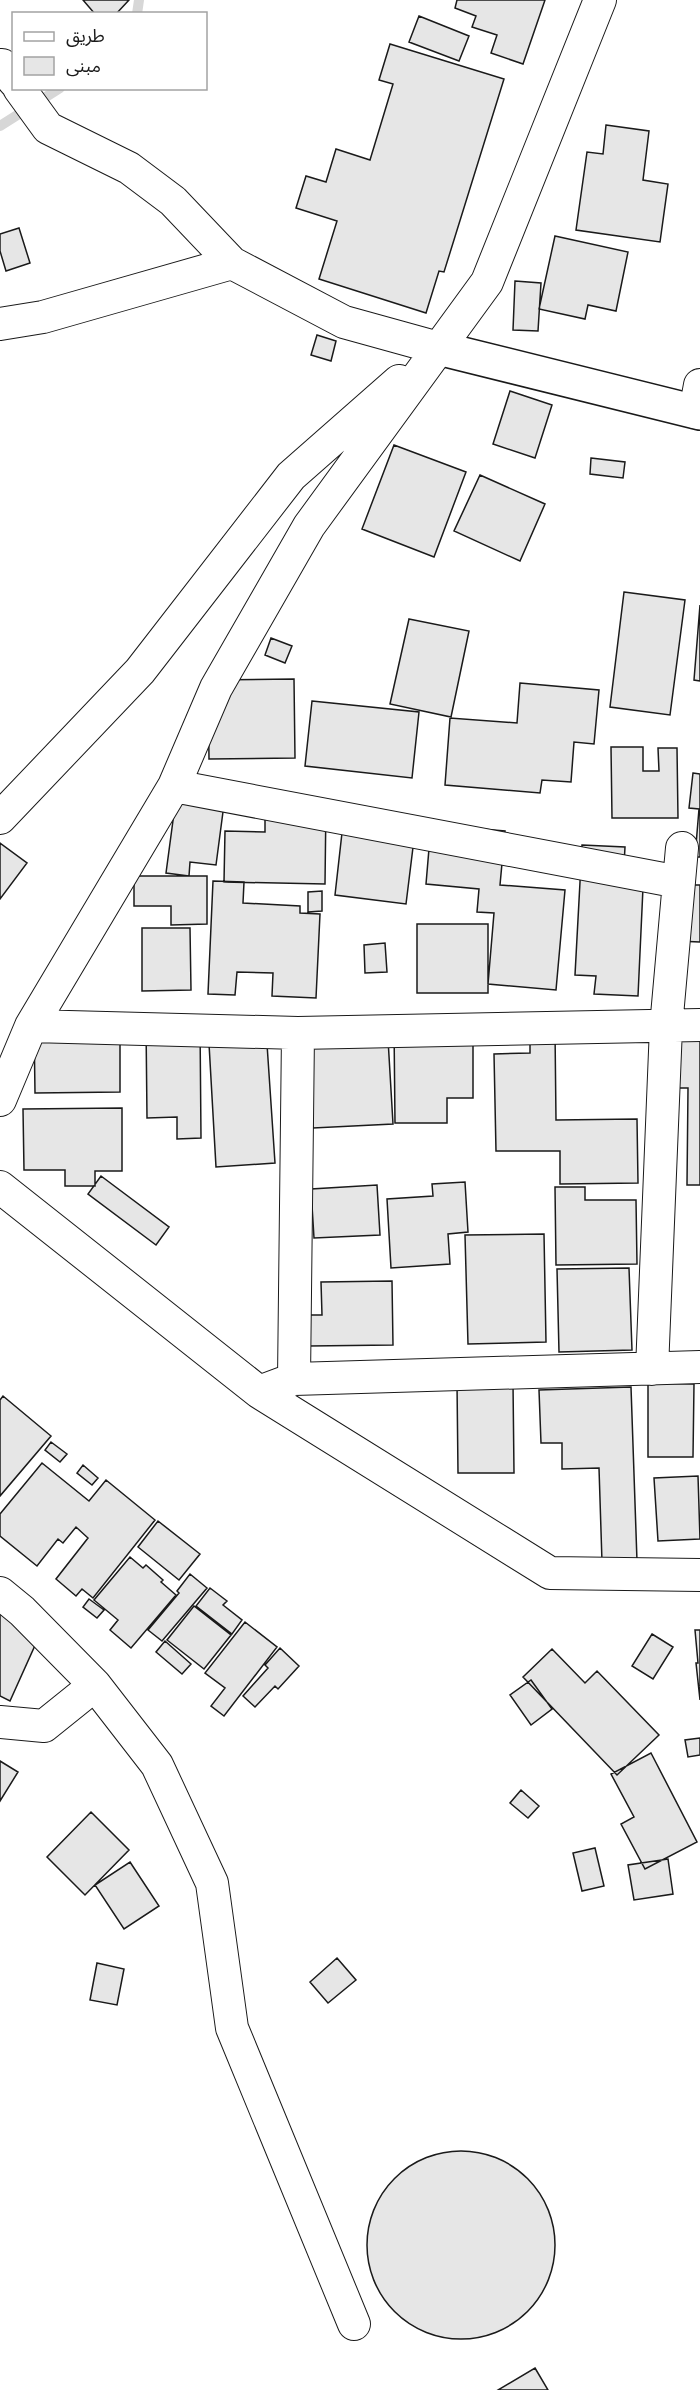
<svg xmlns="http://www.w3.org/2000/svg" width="700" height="2390" font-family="'Libre Baskerville','Noto Sans Arabic',serif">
<rect width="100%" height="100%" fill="#fff"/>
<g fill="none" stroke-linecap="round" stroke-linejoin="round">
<path stroke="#d7d7d7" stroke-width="10" d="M137,14L139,0
M0,126L60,88"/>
</g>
<path fill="#e6e6e6" stroke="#1a1a1a" stroke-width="1.5" d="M83,0H129L116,14H95Z
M457,0H545L523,64L491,53L497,35L472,27L476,16L455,8Z
M419,16L469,36L459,61L409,42Z
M390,44L504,79L444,272L439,271L426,313L319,279L337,221L296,208L306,176L326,182L336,149L370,160L393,84L379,80Z
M606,125L649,131L643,180L668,184L660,242L576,230L587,152L603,154Z
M19,228L30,263L6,271L0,251V234Z
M555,236L628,252L616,311L588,305L585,319L539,309Z
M515,281L541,283L538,331L513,330Z
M317,335L336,341L331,361L311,355Z
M510,391L552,405L535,458L493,444Z
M394,445L466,472L434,557L362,529Z
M591,458L625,462L623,478L590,474Z
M480,475L545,504L520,561L454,531Z
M624,592L685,600L670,715L610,707Z
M700,605V681L694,680Z
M409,619L469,631L451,717L390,704Z
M271,638L292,646L285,663L265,655Z
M294,679L295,758L209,759L208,680Z
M520,683L599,690L594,744L574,742L571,782L542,780L540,793L445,785L450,718L517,723Z
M312,701L419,712L412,778L305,766Z
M611,747H643V771H659L658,748H677L678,818H612Z
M693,773L700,774V857H695L699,809L689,808Z
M178,783L226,789L216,865L190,862L189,876L166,873Z
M265,801L326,803L325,884L224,882L225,831L265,832Z
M344,815L416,823L406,904L335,895Z
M431,825L505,831L500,885L565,890L556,990L488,984L494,913L477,912L479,889L426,884Z
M0,843L27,863L0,899Z
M582,845L625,847L624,865L644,866L638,996L594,994L596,976L575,975Z
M134,876H207V924L171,925V906H134Z
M213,881L244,882L243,903L300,906V913L320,914L316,998L272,996L273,973L237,972L235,995L208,994Z
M678,885H700V942L677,941Z
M322,891V911L308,912V892Z
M417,924H488V993H417Z
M142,928H190L191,990L142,991Z
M385,943L387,972L365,973L364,945Z
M387,1022L393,1124L313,1128L308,1048Z
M34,1023H120V1092L35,1093Z
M200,1023L201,1138L177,1139V1117L147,1118L146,1024Z
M473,1024V1098H447V1123H395L394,1025Z
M208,1026L267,1044L275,1163L216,1167Z
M530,1030H555L556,1120L637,1119L638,1183L560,1184V1151H496L494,1054L530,1053Z
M674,1040L700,1041V1185H687L688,1088H674Z
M122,1108V1171H95V1186H65V1170H24L23,1109Z
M101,1176L169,1227L156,1245L88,1194Z
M465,1182L468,1232L448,1234L450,1264L391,1268L387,1199L433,1196L432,1184Z
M377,1185L380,1235L314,1238L311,1189Z
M555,1187H585V1200H636L637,1264L556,1265Z
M544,1234L546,1342L468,1344L465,1235Z
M629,1268L632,1350L559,1352L557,1269Z
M392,1281L393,1345L309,1346V1315H322L321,1282Z
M457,1383H513L514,1473H458Z
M648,1383L694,1384L693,1457H648Z
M631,1387L637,1561L602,1562L599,1468L562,1469V1443H541L539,1390Z
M3,1396L51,1436L0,1496V1400Z
M51,1442L67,1454L60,1462L45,1450Z
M42,1463L89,1501L106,1480L155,1520L93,1598L82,1589L76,1596L56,1579L88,1538L76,1527L63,1543L58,1539L37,1566L0,1536V1514Z
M83,1465L98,1478L92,1485L77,1473Z
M698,1476L700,1539L658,1541L654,1478Z
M158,1521L200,1554L179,1580L138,1547Z
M130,1557L143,1568L146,1565L163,1580L161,1582L176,1595L131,1648L110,1630L118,1620L94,1600Z
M190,1574L207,1588L162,1641L148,1630L179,1593L177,1591Z
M210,1588L227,1601L223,1605L242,1620L232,1634L196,1606Z
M89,1599L104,1610L97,1618L83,1607Z
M194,1606L231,1635L204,1669L167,1640Z
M0,1613L41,1632L10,1701L0,1696Z
M245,1622L277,1647L224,1716L211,1706L225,1688L205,1673Z
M695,1630H700V1700L696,1663H698Z
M652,1634L673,1647L653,1679L632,1666Z
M165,1641L191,1664L182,1674L156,1652Z
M280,1648L299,1666L278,1689L275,1686L255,1707L243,1696L268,1668L265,1665Z
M552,1649L585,1683L597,1671L659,1735L617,1775L523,1677Z
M531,1680L552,1709L531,1725L510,1695Z
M700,1738V1755L688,1757L685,1740Z
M651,1753L697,1842L645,1869L621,1824L634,1817L611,1774Z
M0,1761L18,1772L0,1801Z
M521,1790L539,1806L528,1818L510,1803Z
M91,1812L129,1850L85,1895L47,1857Z
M595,1848L604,1886L582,1891L573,1853Z
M668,1859L673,1894L634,1900L628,1865Z
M130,1862L159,1906L124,1929L95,1885Z
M337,1958L356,1980L328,2003L310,1982Z
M97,1963L124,1969L117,2005L90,2000Z
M367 2245a94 94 0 1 1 188 0a94 94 0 1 1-188 0Z
M535,2368L548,2390H498Z"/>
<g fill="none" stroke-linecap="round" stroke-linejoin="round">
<defs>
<path id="minor" d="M0,65H2L14,81
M19,88L48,128L129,168L173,201L232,263L344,322L438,348
M0,324L43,317L232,263
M695,412L700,385
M174,786L679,882
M0,818L140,671L291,476L399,381
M31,1026L298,1033L700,1025
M0,1100L31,1026L174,786L216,688L309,526L487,282L600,0
M0,1187L259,1392L550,1573L700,1575
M652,1369L666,1027L682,848
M294,1379L298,1033
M259,1392L294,1379L700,1367
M0,1593L22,1611L95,1685L157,1765L212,1883L232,2028L354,2324
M0,1722L44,1726L95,1685"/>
<path id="tertiary" d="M438,348L700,413"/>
</defs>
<use href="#minor" stroke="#1a1a1a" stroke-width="34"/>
<use href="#tertiary" stroke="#1a1a1a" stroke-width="36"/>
<use href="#minor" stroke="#fff" stroke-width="32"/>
<use href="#tertiary" stroke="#fff" stroke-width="33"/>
</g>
<rect x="12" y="12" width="195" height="78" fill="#ffffff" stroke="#a3a3a3" stroke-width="1.5"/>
<rect x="24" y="32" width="30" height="9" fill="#ffffff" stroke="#a3a3a3" stroke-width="1.5"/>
<text x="66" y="42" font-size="18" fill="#1a1a1a">طريق</text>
<rect x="24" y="57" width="30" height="18" fill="#e6e6e6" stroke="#a3a3a3" stroke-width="1.5"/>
<text x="66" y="72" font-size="18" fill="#1a1a1a">مبنى</text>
</svg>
